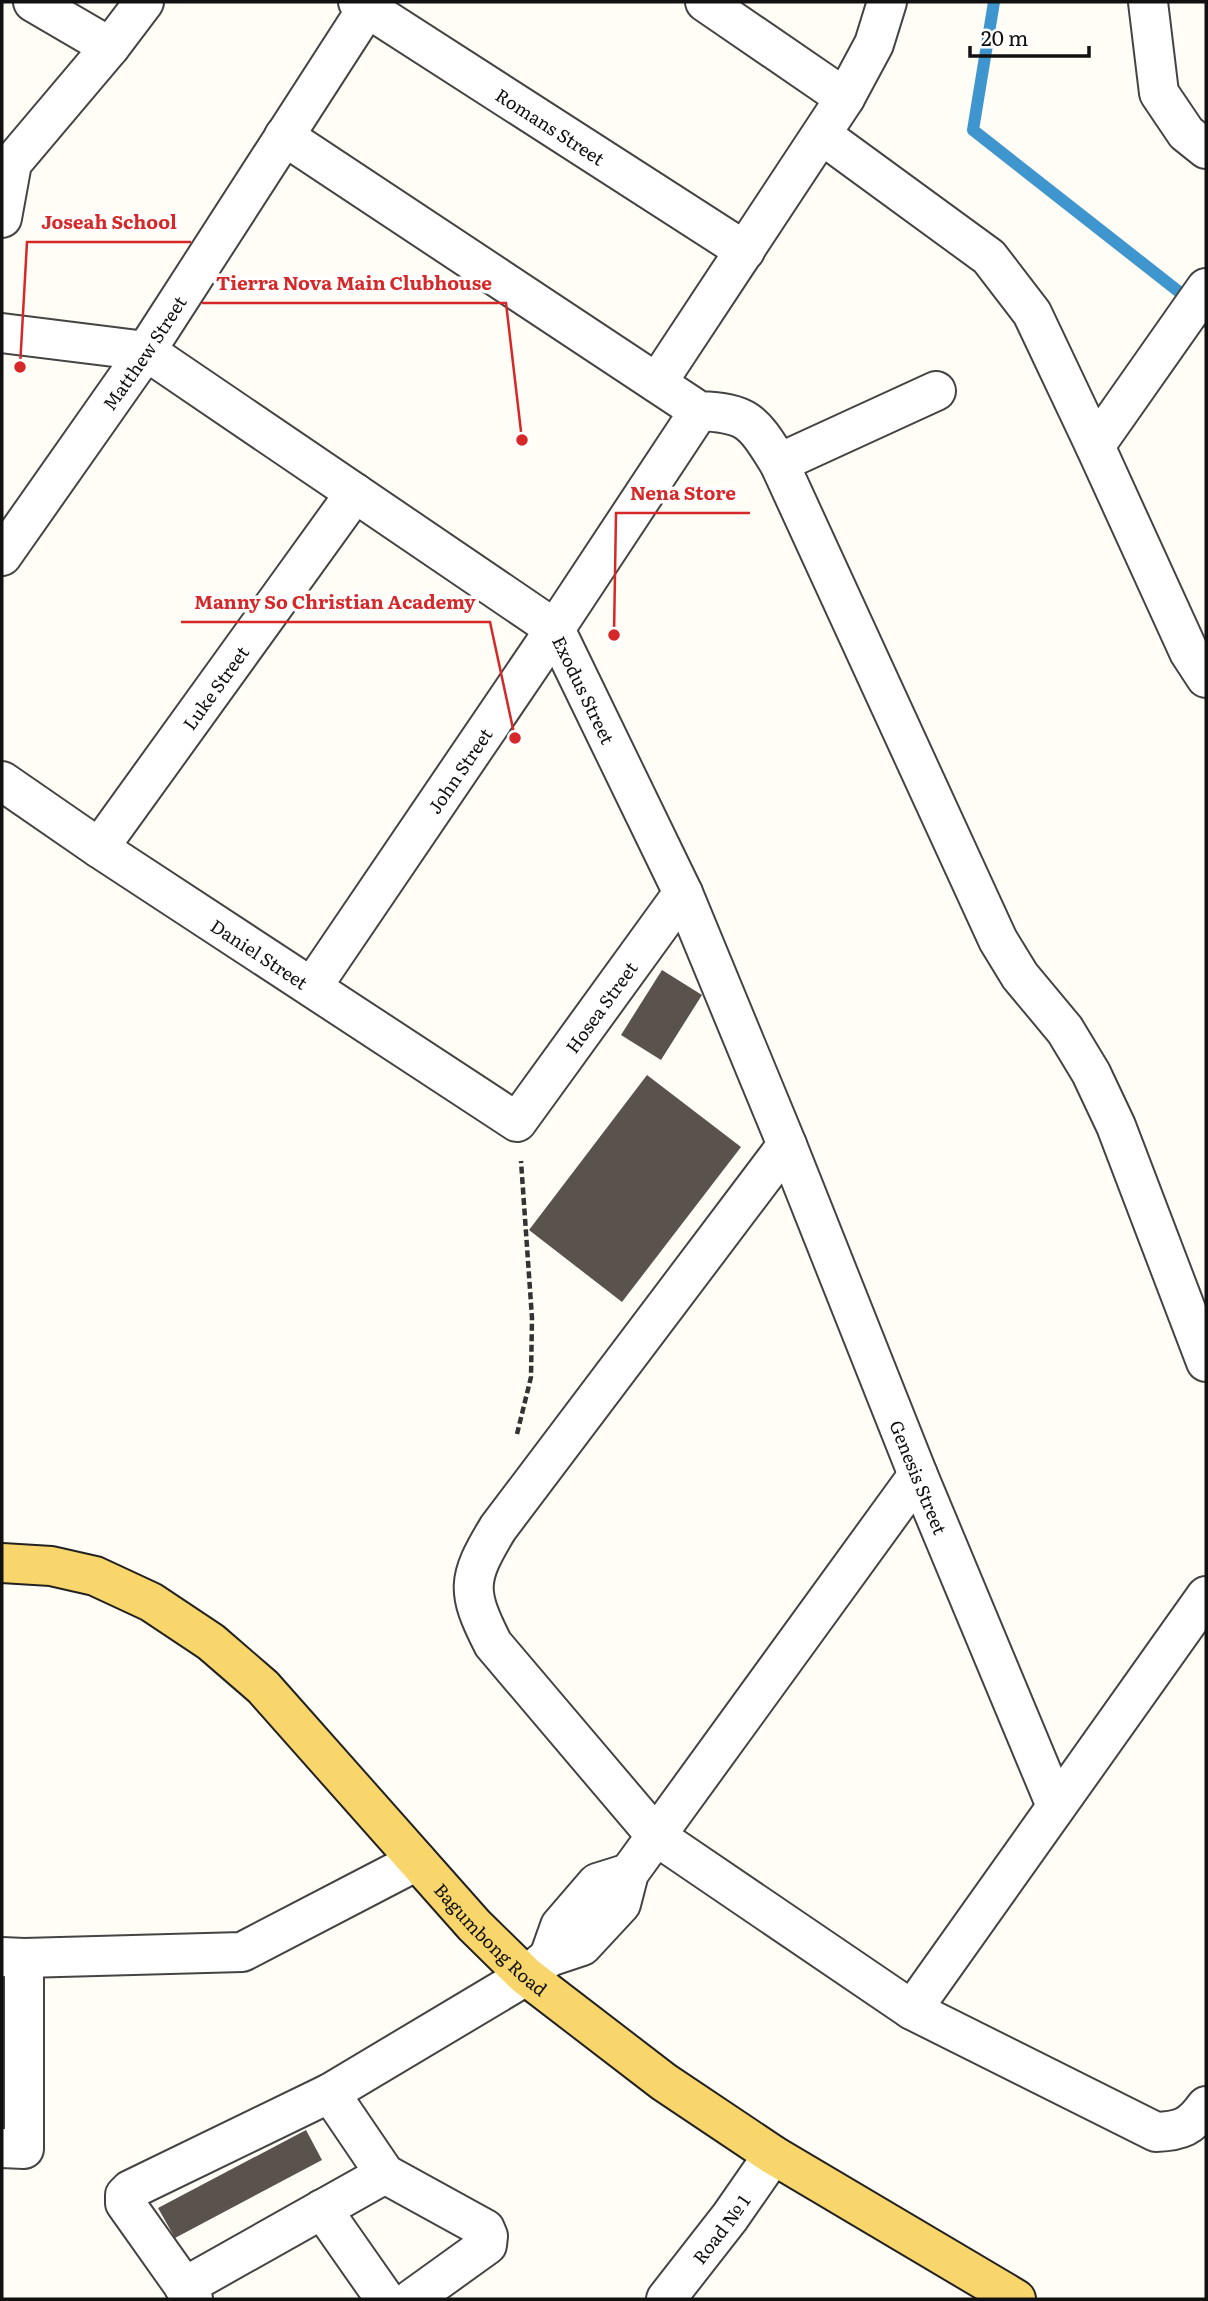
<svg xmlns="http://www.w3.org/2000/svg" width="1208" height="2301" font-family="Literata,serif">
<rect width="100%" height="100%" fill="#fffdf5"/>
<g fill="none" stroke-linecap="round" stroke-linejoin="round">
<path stroke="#3f96cf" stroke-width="12" d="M994,2L973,130L1178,291L1206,322"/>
</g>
<path fill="#5a524d" d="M662,970L702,995L661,1060L621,1035Z
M647,1075L741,1147L622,1302L529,1230Z
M306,2130L322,2160L175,2238L158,2208Z"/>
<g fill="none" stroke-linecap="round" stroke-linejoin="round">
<defs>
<g id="minor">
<path d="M33,2L110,47"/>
<path id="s1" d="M358,2L745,251"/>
<path d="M705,2L845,98"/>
<path d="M1148,2L1159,93L1186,133L1206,149"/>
<path d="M822,135L989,257L1032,313L1095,446L1189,652L1206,678"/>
<path d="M284,136L699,411C749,413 753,422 779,463L998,940L1020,976L1065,1030L1091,1073L1116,1126L1206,1362"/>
<path d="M2,218L12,163L110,47L144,2"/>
<path id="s2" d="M2,333L146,351L555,629L683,893L787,1145L918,1475L1056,1806"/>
<path d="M657,383L845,98L874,44L887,2"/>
<path d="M1095,446L1206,288"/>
<path d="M779,463L936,391"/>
<path id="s3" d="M2,556L146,351L371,2"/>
<path id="s4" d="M2,781L99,848L517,1122L683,893"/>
<path id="s5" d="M99,848L355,493"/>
<path id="s6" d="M312,987L555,629L699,411"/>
<path d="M787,1145L498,1528C467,1579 466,1591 493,1644L656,1836L912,2010L1156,2132C1181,2131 1191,2127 1206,2106"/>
<path d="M2,1957L24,1958L242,1952L417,1861"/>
<path d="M549,1957L560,1926L597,1883L629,1873"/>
<path d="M912,2010L1206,1596"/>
<path d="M330,2093L385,2174L485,2229L488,2236L487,2245L412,2299"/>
<path d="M2,2148L24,2149V1958"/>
<path d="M322,2209L385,2299"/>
<path d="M184,2287L385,2174"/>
<path d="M193,2299L125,2203V2195L130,2190L330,2093L526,1976L549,1957L582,1946L621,1904L629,1873L918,1475"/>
<path id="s7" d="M666,2299L730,2217L773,2155"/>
</g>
<g id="major">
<path id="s8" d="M2,1563L51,1566L95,1576L151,1602L211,1642L263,1687L474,1925L526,1976L664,2082L773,2155L1016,2299"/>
</g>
</defs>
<use href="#minor" stroke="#444" stroke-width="42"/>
<use href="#major" stroke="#222" stroke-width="42"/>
<path stroke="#333" stroke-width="4.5" stroke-dasharray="7 3.5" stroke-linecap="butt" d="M517,1434L531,1377L532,1318L521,1161"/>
<use href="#minor" stroke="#fff" stroke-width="38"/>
<use href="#major" stroke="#f9d66b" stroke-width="38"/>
</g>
<g text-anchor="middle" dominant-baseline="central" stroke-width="7" stroke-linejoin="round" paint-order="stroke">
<g font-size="18" fill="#111" stroke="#fff">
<text stroke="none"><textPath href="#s1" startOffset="229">Romans Street</textPath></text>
<text stroke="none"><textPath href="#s3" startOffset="248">Matthew Street</textPath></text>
<text stroke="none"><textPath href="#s5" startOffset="198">Luke Street</textPath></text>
<text stroke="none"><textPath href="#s2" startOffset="707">Exodus Street</textPath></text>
<text stroke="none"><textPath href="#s6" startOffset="262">John Street</textPath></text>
<text stroke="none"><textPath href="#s4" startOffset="310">Daniel Street</textPath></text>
<text stroke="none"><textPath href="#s4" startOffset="760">Hosea Street</textPath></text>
<text stroke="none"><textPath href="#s2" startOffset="1563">Genesis Street</textPath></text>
<text stroke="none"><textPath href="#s8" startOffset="637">Bagumbong Road</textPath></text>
<text stroke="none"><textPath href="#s7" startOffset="89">Road № 1</textPath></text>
</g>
</g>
<path fill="none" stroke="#d62828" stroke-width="2.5" d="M20 367L27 242H191M522 440L506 303H202M614 635L616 513H750M515 738L490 622H181"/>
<g fill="#d62828" stroke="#fff" stroke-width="2.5">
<circle cx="20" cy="367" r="7"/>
<circle cx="522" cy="440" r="7"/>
<circle cx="614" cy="635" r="7"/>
<circle cx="515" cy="738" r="7"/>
</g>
<g font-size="19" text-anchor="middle" font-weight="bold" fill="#d62828" stroke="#fff" stroke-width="7" stroke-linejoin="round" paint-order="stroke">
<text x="109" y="229">Joseah School</text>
<text x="354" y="290">Tierra Nova Main Clubhouse</text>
<text x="683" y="500">Nena Store</text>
<text x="335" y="609">Manny So Christian Academy</text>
</g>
<rect width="1208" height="2301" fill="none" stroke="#111111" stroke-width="7"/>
<path d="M970 46v10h119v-10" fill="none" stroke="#111111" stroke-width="3.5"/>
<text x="981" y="46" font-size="21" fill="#111111" stroke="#ffffff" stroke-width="5" paint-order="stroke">20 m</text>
</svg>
